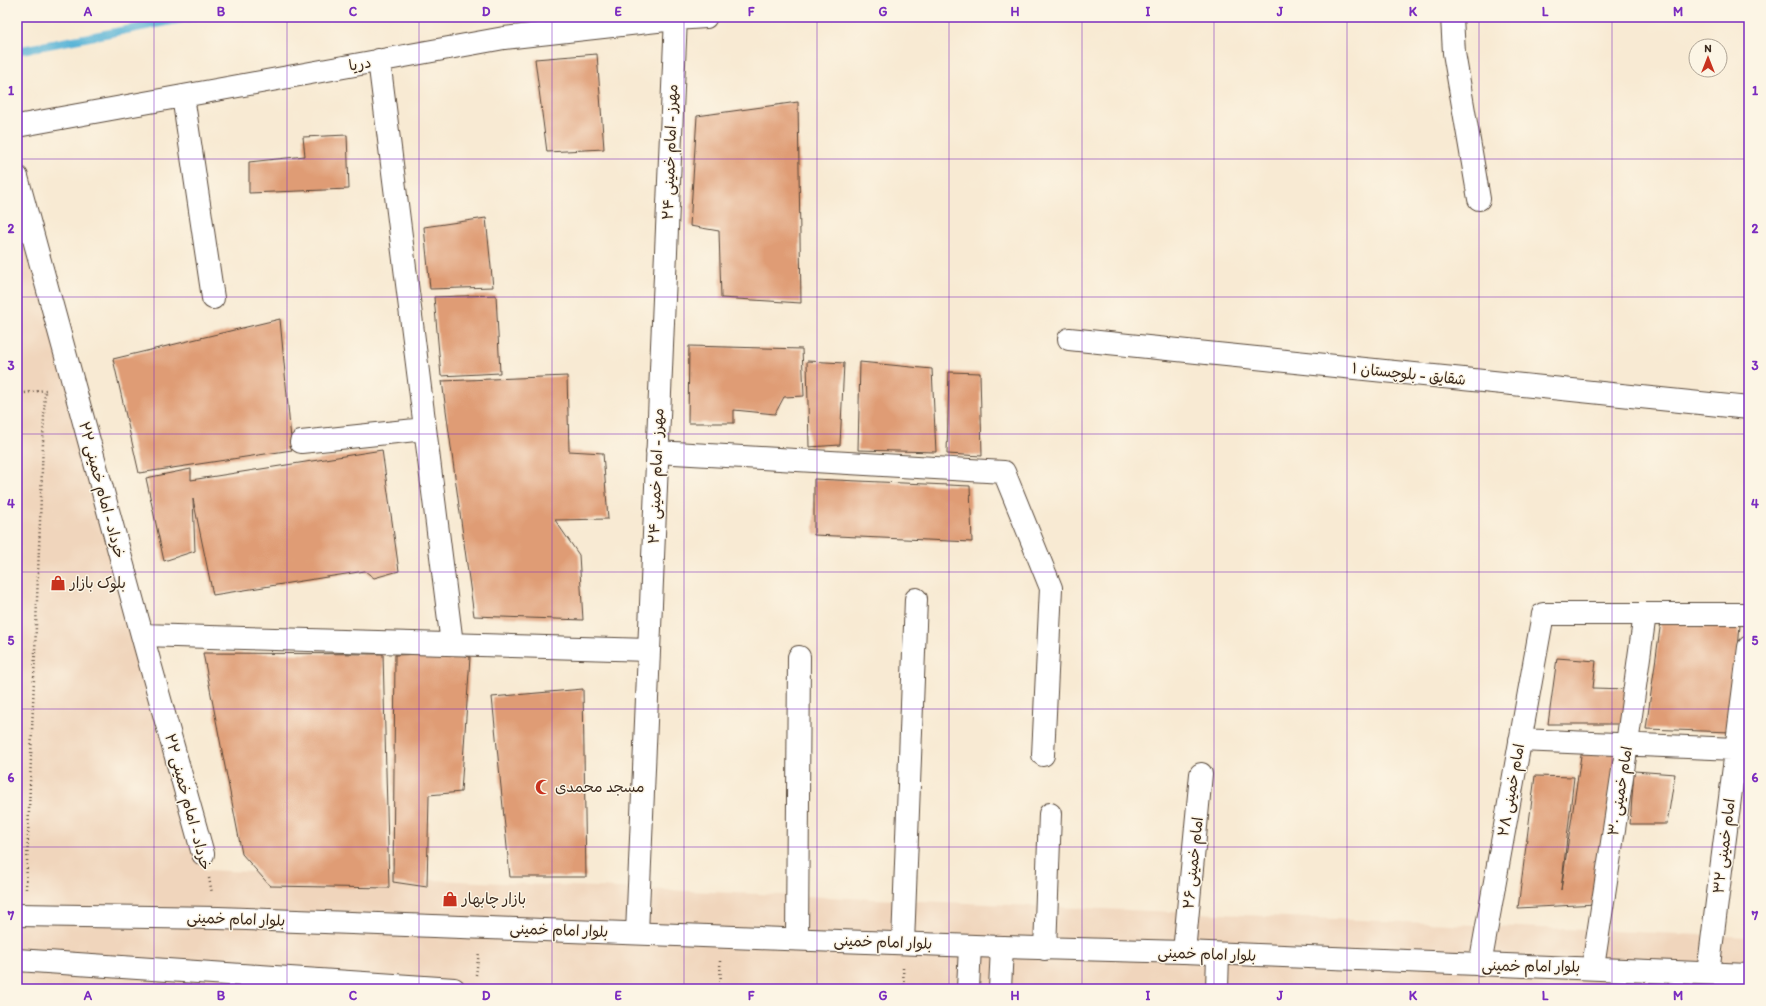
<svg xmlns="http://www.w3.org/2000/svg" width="1766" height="1006" font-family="Itim,'Playpen Sans Arabic',sans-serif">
<rect width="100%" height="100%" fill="#fcf5e5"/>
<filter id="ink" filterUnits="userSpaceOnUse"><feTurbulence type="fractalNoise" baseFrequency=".025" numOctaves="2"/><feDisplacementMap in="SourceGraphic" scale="8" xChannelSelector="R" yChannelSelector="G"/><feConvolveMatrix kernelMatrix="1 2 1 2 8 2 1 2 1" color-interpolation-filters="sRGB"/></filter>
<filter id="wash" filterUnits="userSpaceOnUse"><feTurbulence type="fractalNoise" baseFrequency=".012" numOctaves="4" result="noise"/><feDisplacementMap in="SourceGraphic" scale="16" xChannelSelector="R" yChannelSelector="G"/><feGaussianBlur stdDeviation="0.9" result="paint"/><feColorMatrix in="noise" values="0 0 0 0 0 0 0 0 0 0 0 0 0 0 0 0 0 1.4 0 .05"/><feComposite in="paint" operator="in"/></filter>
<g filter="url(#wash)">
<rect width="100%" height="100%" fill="#f8ead3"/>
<path fill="#f0d5bc" d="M17,177L205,870L1749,937V989H17Z"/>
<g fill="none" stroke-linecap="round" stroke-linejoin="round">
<path stroke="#59b4d7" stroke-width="8" d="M17,51L193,17"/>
</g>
<g id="blocks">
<path fill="#df9c74" d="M597,54L604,149L547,152L535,59Z
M798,102L801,303L721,298L719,231L690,226L697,116Z
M347,135L349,189L249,193V162L305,156L303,137Z
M486,218L493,287L430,289L424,227Z
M496,295L500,373L441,376L434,297Z
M280,319L292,450L139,473L113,359Z
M689,346L802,349L804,396L784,397L775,414L734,410V423H688Z
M807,361L844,363L840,445L809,447Z
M860,362L932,369L936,452L858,450Z
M949,372L980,373L982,456L947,454Z
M567,376L569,451L603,453L608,519L555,520L579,555L583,620L474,616L442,381Z
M382,450L399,571L374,578L365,571L213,595L193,499L195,551L164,561L146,478L191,469V480Z
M814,479L970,486L972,542L814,535Z
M1661,621L1740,625L1731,732L1646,729Z
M203,653L383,654L389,888L270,886L242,854Z
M454,653L470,657L461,792L429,795L427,887L393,882L395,655Z
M1557,658L1596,661L1593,688L1628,689L1624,724H1548Z
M583,689L586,877H510L492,697Z
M1624,748L1597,904L1518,908L1535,776L1574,777L1561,890L1582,749Z
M1634,771L1675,774L1667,824H1630Z"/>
</g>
</g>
<g filter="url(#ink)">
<use href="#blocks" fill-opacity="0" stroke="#574739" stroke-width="1"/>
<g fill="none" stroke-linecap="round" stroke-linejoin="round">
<defs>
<path id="minor" d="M1452,17L1454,53L1479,199
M379,60L452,644
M183,96L213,298
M17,126L504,38L675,19L706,17
M17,177L142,635L203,854
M1069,339L1749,408
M301,442L425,429
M657,452L1004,472L1051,588L1043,755
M142,635L649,650
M1520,740L1736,749
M637,933L676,17
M797,939L799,657
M903,943L916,599
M1045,949L1050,814
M1184,952L1201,774
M1480,965L1543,614H1749
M1593,967L1627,744L1645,614
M1708,973L1749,647
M968,989L970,946
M1000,989L1002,947"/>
<path id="major" d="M17,915L218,918L1002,947L1184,952L1749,975
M17,960L454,989
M1217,989L1218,954"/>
</defs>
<use href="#minor" stroke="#574739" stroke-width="24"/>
<use href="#major" stroke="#574739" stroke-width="24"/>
<path stroke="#574739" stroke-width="2.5" stroke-dasharray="1 3" stroke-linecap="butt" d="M17,394L46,390
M209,878L212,893
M26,889L45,390
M720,961L721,989
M903,968L904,989
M476,975L479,952"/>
<use href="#minor" stroke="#fff" stroke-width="22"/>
<use href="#major" stroke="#fff" stroke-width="22"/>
</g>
</g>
<path fill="none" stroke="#7b2cbf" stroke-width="1" stroke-opacity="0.55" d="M154,17V989M287,17V989M419,17V989M552,17V989M684,17V989M817,17V989M949,17V989M1082,17V989M1214,17V989M1347,17V989M1479,17V989M1612,17V989M17,159H1749M17,297H1749M17,434H1749M17,572H1749M17,709H1749M17,847H1749"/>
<defs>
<symbol id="shop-bare" viewBox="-9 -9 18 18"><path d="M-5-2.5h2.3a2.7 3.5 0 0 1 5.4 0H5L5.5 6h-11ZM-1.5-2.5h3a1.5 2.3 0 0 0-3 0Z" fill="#c8321e" stroke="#fcf5e5" stroke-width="2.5" paint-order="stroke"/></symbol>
<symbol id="mosque-bare" viewBox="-9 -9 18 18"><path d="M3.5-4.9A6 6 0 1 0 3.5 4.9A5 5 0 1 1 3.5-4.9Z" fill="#c8321e" stroke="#fcf5e5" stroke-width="2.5" paint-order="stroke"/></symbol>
</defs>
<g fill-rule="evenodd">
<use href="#shop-bare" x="47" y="572" width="22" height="22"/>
<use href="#mosque-bare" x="532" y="776" width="22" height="22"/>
<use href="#shop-bare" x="439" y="888" width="22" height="22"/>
</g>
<g text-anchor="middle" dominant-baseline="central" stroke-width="3" stroke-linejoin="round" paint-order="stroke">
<g font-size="15" fill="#3b2a1e" stroke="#fcf5e5">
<text transform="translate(360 64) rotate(-10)">دریا</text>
<text transform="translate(670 152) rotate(-88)">مهرز - امام خمینی ۲۴</text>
<text transform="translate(1409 374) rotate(6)">شقایق - بلوچستان ۱</text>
<text transform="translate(656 476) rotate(-88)">مهرز - امام خمینی ۲۴</text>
<text transform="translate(102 490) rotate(75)">خرداد - امام خمینی ۲۲</text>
<text transform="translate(1511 790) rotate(-80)">امام خمینی ۲۸</text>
<text transform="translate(1620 791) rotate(-81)">امام خمینی ۳۰</text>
<text transform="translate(188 802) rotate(75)">خرداد - امام خمینی ۲۲</text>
<text transform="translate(1724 846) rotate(-83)">امام خمینی ۳۲</text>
<text transform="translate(1193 863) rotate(-84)">امام خمینی ۲۶</text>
<text transform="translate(236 919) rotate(2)">بلوار امام خمینی</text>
<text transform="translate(559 930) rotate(2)">بلوار امام خمینی</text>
<text transform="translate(883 942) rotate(2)">بلوار امام خمینی</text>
<text transform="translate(1207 954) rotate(2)">بلوار امام خمینی</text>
<text transform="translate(1531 966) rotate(1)">بلوار امام خمینی</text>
</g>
<g font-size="15" fill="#3b2a1e" stroke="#fcf5e5" text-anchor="start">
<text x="70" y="583">بلوک بازار</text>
<text x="555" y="787">مسجد محمدی</text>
<text x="462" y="899">بازار چابهار</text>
</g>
</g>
<rect width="1766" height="1006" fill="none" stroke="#fcf5e5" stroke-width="44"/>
<g transform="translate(1708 58)"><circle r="19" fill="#fcf5e5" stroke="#afa495"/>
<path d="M0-3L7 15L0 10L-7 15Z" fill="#c8321e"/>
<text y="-6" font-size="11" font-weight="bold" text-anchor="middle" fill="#3b2a1e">N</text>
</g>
<rect x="22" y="22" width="1722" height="962" fill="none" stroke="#7b2cbf" stroke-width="1.5"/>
<g font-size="13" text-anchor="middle" font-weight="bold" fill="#7b2cbf">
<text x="88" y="16">A</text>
<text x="221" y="16">B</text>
<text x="353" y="16">C</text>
<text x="486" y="16">D</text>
<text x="618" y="16">E</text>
<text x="751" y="16">F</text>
<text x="883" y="16">G</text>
<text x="1015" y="16">H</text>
<text x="1148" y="16">I</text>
<text x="1280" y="16">J</text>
<text x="1413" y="16">K</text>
<text x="1545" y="16">L</text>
<text x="1678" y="16">M</text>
<text x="11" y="95">1</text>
<text x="1755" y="95">1</text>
<text x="11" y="233">2</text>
<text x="1755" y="233">2</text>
<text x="11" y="370">3</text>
<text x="1755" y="370">3</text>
<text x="11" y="508">4</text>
<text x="1755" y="508">4</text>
<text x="11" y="645">5</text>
<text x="1755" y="645">5</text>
<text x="11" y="782">6</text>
<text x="1755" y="782">6</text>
<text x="11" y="920">7</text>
<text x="1755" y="920">7</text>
<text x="88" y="1000">A</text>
<text x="221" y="1000">B</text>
<text x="353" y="1000">C</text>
<text x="486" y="1000">D</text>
<text x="618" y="1000">E</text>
<text x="751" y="1000">F</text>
<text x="883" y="1000">G</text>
<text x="1015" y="1000">H</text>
<text x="1148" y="1000">I</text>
<text x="1280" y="1000">J</text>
<text x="1413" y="1000">K</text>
<text x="1545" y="1000">L</text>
<text x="1678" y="1000">M</text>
</g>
</svg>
